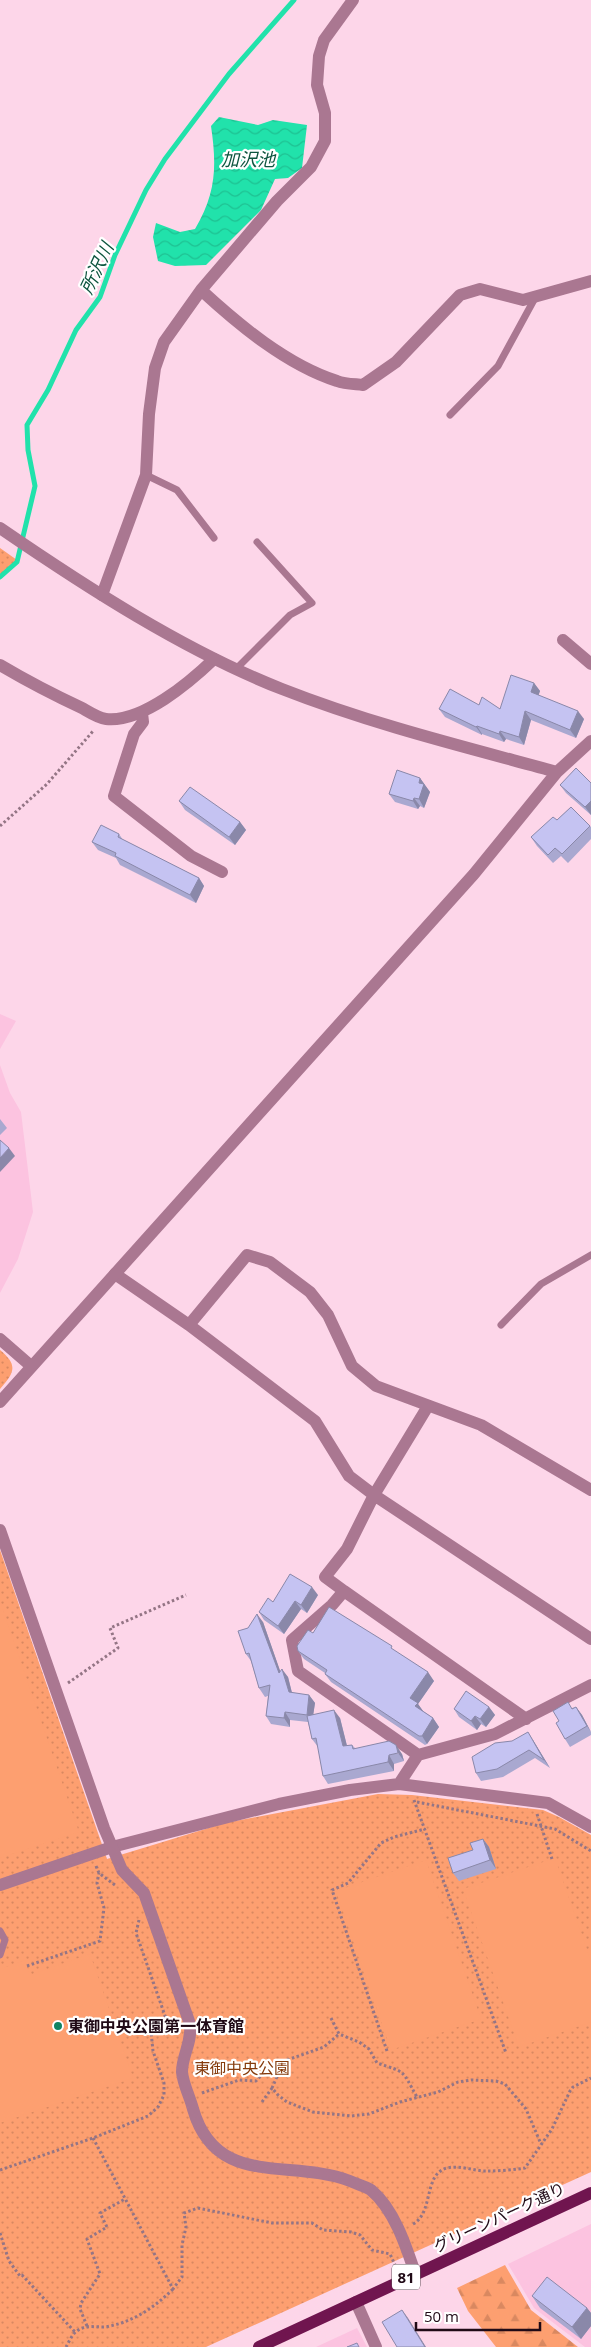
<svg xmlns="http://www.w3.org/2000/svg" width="591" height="2347" font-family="'Open Sans','Noto Sans JP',sans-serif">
<defs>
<pattern id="forest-firs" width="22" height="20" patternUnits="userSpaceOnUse" patternTransform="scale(1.25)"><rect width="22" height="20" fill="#fd9f70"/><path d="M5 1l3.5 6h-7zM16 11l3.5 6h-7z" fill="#d98860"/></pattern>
<pattern id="park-dots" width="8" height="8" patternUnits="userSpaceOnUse" patternTransform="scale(1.25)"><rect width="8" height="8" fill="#fd9f70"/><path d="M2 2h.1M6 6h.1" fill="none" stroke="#d98860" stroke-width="1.8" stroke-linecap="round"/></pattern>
<pattern id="water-waves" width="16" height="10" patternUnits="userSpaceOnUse" patternTransform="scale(1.25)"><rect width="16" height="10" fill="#21e2ab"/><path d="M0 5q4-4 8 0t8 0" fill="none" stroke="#1ec192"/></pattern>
</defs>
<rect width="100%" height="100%" fill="#fdd6e9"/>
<path fill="#fcc3e0" d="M0,1014L16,1021L0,1049Z
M0,1065L10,1093L21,1112L33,1212L18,1259L0,1293Z
M591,2224V2347H585L534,2308L508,2264Z
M357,2328L367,2347H316Z"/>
<path fill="url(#forest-firs)" d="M505,2265L531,2310L578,2347H496L468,2311L457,2288Z"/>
<path fill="url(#park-dots)" d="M0,548L17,560L0,577Z
M0,1350C18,1365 15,1372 0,1389Z
M0,1550L107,1859L225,1823L378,1794L412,1795L543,1810L559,1817L591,1835V2172L206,2347H0Z"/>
<path fill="#fd9f70" d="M0,1601L79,1832L0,1858Z
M555,1858L591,1961V2022L519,2047L463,1889Z
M426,1860L481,2019L391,2050L336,1891Z
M90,1954L133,2078L0,2123V1969L25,1960L30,1975Z"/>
<path fill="url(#water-waves)" d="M219,117L258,125L273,120L307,125L302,168L288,178L275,179L261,210L206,265L175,266L158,261L153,237L156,223L180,232L195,229C216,193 217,167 211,126Z"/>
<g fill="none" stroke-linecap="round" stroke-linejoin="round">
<path stroke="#21e2ab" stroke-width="5" d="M0,577L17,562L35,486L28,450L27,425L48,390L76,330L100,297L115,255L146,190L165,159L229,74L294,0"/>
<path stroke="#947585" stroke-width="3" stroke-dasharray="2.5 2.5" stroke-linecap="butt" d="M0,826L47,784L94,730
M68,1683L118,1648L110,1628L186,1595
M414,1800L506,2053
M417,1802L555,1829L591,1851
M537,1814L552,1859
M96,1866L99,1873L115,1885
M139,1920L136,1933L170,2030
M27,1966L100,1941L104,1908L97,1883L99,1873
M331,2018L339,2034L359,2042L369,2049L377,2063C407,2073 401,2069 417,2097
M387,2051L332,1890L348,1883L381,1843L394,1837L425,1829
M283,2063L272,2088L278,2095L287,2102L313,2112L351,2116L369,2114L400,2102L438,2092L458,2082L471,2080L496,2081L505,2084L526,2109L541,2144
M202,2093L239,2080L256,2081L270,2066L324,2047L339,2034
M262,2102L272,2088
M93,2138L173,2289L182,2277V2245L186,2227L184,2213L198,2208L272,2223H312L323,2230L351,2232L360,2235L372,2250L390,2254L396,2267
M0,2170L93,2138L148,2116L158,2107L164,2095V2083L153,2051L151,2031L165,2028L178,2033
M413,2224C434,2213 423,2174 447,2168C460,2165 474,2171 486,2171C498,2171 513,2170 525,2168L552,2129L570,2091L573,2087L591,2078
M0,2233L9,2261L20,2276L22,2275L75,2332
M87,2326L80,2309L81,2303L100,2274L87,2239L107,2227L100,2213L125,2199
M66,2347C69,2342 72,2334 77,2331C87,2323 99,2329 110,2326C135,2321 156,2306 173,2289"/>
<path stroke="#aa7791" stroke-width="7" d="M450,415L498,366L535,298
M146,475L177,490L214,538
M236,669L290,615L312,603L257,542
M501,1325L541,1284L591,1255
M0,1931L5,1940L0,1955"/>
<path stroke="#aa7791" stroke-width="12" d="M201,290C239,325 287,365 337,381C345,384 355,384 363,385L396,362L460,295L480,289L523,300L591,281
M102,595L146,475L149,414L155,368L164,342L201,290L277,201L311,167L325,141V113L317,85L319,56L324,40L353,0
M563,640L591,664
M0,665C27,681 54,695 82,708C89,712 98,718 106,719C142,723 190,682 214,659
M142,713L143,722L134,734L114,796L191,856L222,872
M115,1274L189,1325L315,1421L349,1476L374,1495L428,1406
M189,1325L247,1255L270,1262L310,1292L328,1315L352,1366L376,1386L481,1425L591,1490
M344,1591L325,1577L347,1549L374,1495L591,1639
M418,1755L298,1671L292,1640L332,1605L344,1591L526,1719
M399,1784L418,1755L495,1734L591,1685
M112,1847L279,1804L350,1790L399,1784L548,1803L591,1827
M356,2302L376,2347"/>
<path stroke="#aa7791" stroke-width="12" d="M0,528C86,587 185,651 282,689C371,724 465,747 557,772
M0,1339L31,1366
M0,1402L474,874L557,772L591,741
M0,1530L104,1828L122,1870L144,1893L190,2024C192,2044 182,2055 182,2072C183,2084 190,2097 193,2109C216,2189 290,2158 350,2181C356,2184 365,2186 371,2190C394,2209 406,2246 415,2273
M0,1885L112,1847"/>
<path stroke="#70154f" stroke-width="12" d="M259,2347L591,2193"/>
</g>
<path fill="#a9a8d0" d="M534,683L540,691L538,695L584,719L576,738L531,720L524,745L506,739L504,742L482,734V735L445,717L439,709L479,705L500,709Z
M420,778L430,792L424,808L420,806L418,809L395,802L389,794Z
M591,783V815L566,793L560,785Z
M179,801L240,822L246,830L235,845L185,810Z
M571,807L591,827V839L568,863L561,856L553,863L537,846L531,837L557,820Z
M119,834L123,840L199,878L204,886L196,903L120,865L116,858L98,850L92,842Z
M0,1119L7,1128L0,1135Z
M318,1595L307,1613L301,1609L284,1634L264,1620L259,1612L273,1602Z
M263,1622L280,1671L288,1677L292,1693L309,1695L315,1703L313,1715L340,1718L347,1746L352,1745L355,1748L402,1754L404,1761L394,1764V1771L328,1784L323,1776L318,1747L312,1739L308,1722L290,1720V1727L271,1724L266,1716L268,1696L265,1697L259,1688L251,1661L246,1654Z
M313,1633L395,1651L434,1681L418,1704L423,1711L433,1718L439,1727L427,1744L425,1745L331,1682L325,1674V1673L304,1659L298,1651Z
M489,1707L495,1715L486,1727L481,1724L477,1730L459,1717L454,1709Z
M576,1707L582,1715L591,1732V1735L570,1747L565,1739L559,1721L572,1708Z
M533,1740L550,1768L535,1758L503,1777L481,1781L476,1773Z
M483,1839L489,1847L496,1869L459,1881L453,1873Z
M532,2296L587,2308L591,2313V2326L581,2339L540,2308Z"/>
<path fill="#8a88a9" d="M534,683L540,691L537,700L531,692Z
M525,711L531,720L524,745L519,737Z
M578,711L584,719L576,738L570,730Z
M477,726L482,734V735L476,727Z
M500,731L506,739L504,742L499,734Z
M420,778L430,792L424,808L419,799V783Z
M414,798L420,806L418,809L413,801Z
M591,801V815L585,807Z
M240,822L246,830L235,845L229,837Z
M199,878L204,886L196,903L190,895Z
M9,1148L15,1156L0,1172V1158Z
M312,1587L318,1595L307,1613L301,1605Z
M295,1601L301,1609L284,1634L278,1626Z
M257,1614L263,1622L284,1682L279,1673Z
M282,1669L288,1677L294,1701L289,1692Z
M428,1672L434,1681L418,1704L423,1711L421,1715L410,1698Z
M309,1695L315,1703L312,1723L307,1715Z
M489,1707L495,1715L486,1727L480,1719Z
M576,1707L582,1715L591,1732L587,1726Z
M334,1710L340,1718L349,1754L343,1746Z
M285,1712L290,1720V1727L284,1718Z
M475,1716L481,1724L477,1730L471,1721Z
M433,1718L439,1727L427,1744L422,1736Z
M528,1732L533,1740L550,1768L544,1760Z
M396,1745L402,1754L404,1761L398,1753Z
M389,1755L394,1764V1771L388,1762Z
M483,1839L489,1847L496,1869L490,1860Z
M587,2308L591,2313V2326L581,2339L572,2327Z
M402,2310L408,2318L426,2347H425Z"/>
<path fill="#c5c3f2" stroke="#8a88a9" d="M511,675L534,683L531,692L578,711L570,730L525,711L519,737L500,731L499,734L477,726L476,727L439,709L450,689L479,705L482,697L500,709Z
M576,768L591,783V801L585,807L560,785Z
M397,770L420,778L419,783L424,784L419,799L414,798L413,801L389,794Z
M190,787L240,822L229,837L179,801Z
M571,807L590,826L562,854L555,848L548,855L531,837L553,817L557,820Z
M101,825L119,834L118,837L199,878L190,895L115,856L116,853L92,842Z
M0,1140L9,1148L0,1158Z
M290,1574L312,1587L301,1605L295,1601L278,1626L259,1612L268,1598L273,1602Z
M329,1607L392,1646L391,1648L428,1672L410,1698L418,1703L415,1706L433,1718L422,1736H419L325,1674L327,1670L298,1651L297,1646L308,1630L313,1633Z
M257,1614L279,1673L282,1669L289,1692L309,1695L307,1715L285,1712L284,1718L266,1716L270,1685L259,1688L249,1653L246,1654L238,1631L248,1628Z
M466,1691L489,1707L480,1719L475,1716L471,1721L454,1709Z
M568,1702L572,1709L576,1707L587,1726L565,1739L556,1723L559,1721L553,1711Z
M334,1710L343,1746L352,1745L353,1749L389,1741L396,1745L398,1753L389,1755L388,1762L323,1776L316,1738L312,1739L307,1716Z
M528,1732L544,1760L529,1750L497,1769L476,1773L472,1757L495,1743L512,1741Z
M483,1839L490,1860L453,1873L448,1858L473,1850L470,1843Z
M547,2277L587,2308L572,2327L532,2296Z
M402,2310L425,2347H397L382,2322Z
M357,2343L359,2347H347Z"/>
<circle fill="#0f8362" stroke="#fff" stroke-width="2" cx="58" cy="2026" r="5"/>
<g text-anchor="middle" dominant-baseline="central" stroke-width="4.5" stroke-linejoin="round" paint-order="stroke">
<rect fill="#fff" stroke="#63545c" stroke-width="1" x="392" y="2264.5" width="28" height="25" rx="4"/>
<g font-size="15" font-weight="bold" fill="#200a16">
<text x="406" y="2277">81</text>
</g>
<g font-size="16" font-weight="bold" fill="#200a16" stroke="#fff" text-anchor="start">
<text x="68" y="2026">東御中央公園第一体育館</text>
</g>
<g font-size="16" fill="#853b0c" stroke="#fff">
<text x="242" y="2068">東御中央公園</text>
</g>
<g font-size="16" fill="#200a16" stroke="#fff">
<text transform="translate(499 2217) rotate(-25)">グリーンパーク通り</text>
</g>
<g font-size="18" font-style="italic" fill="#0e553f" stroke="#fff">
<text x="248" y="159">加沢池</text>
<text transform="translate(96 268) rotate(-65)">所沢川</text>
</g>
</g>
<path d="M416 2322v8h124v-8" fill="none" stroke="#200a16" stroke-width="2.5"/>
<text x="424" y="2322" font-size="15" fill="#200a16" stroke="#ffffff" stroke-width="4" paint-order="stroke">50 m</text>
</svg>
